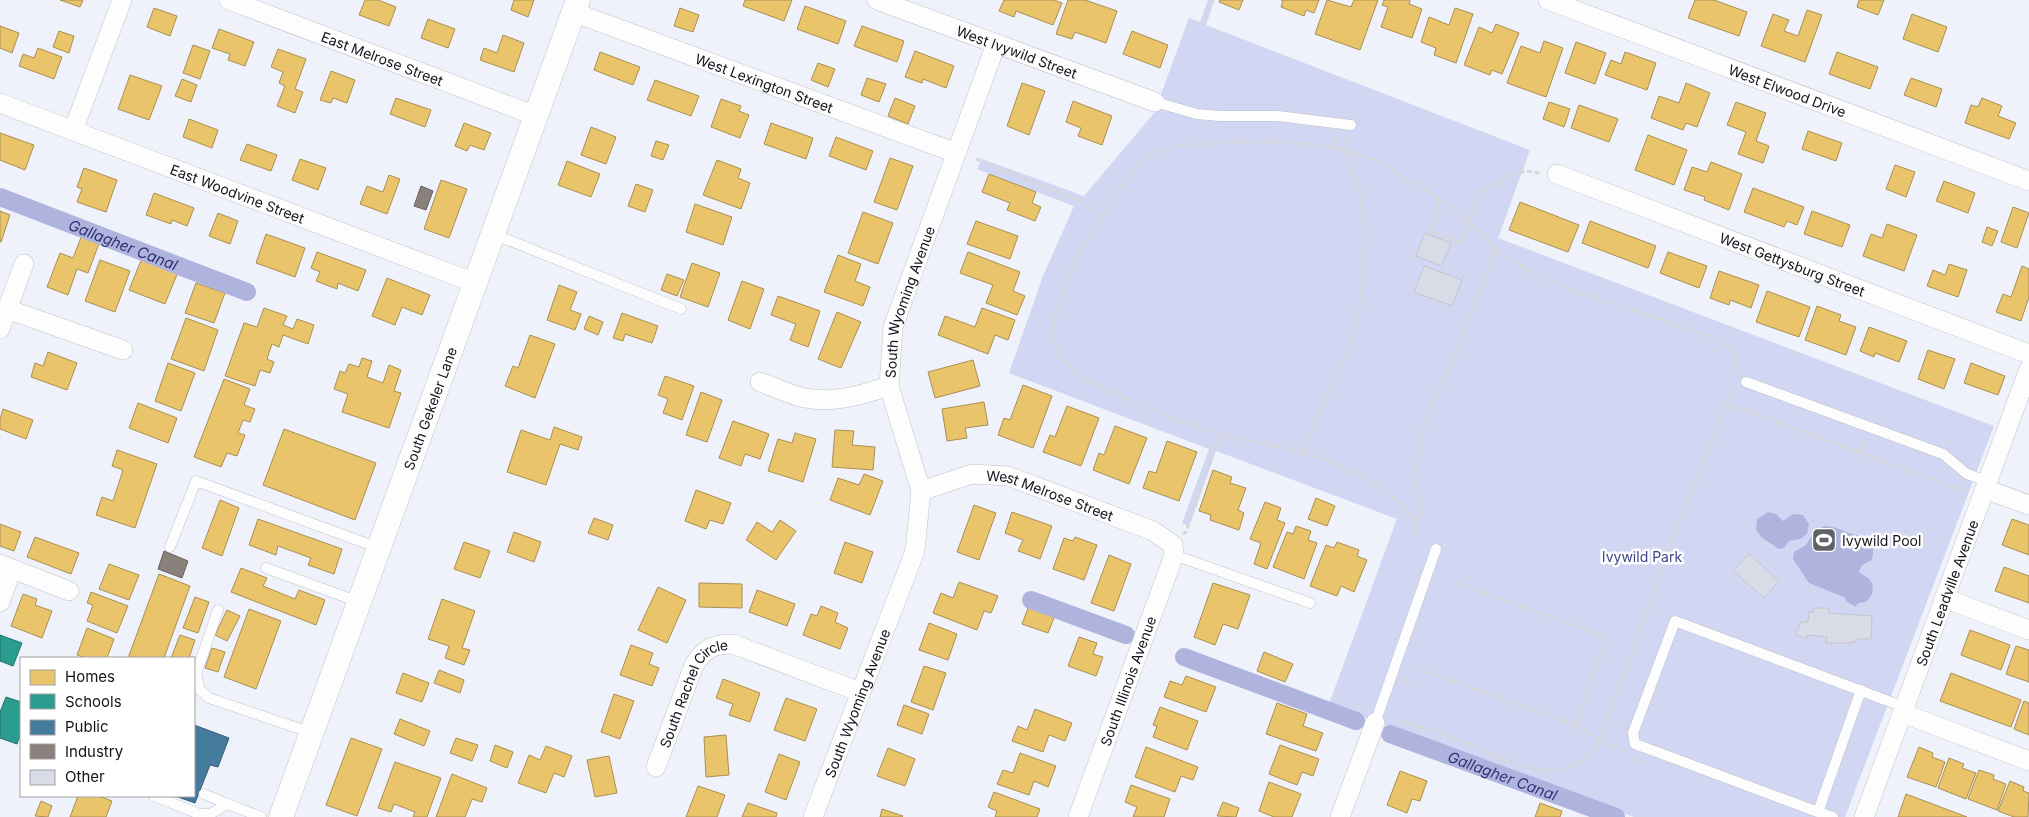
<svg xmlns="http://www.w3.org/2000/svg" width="2029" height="817" font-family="Inter,sans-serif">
<rect width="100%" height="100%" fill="#f0f2fb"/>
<path fill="#d1d6f2" d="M1208,0H1214L1206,25L1530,150L1498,238L1994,426L1845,817H1634L1329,704L1397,519L1216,451L1189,526L1182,523L1209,449L1009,373L1043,276L1074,206L977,169L982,159L1084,196L1154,113L1189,18L1200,22Z"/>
<path fill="#afb4de" d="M1768,512L1776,514L1783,521L1793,514L1803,515L1809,524L1807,534L1800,539L1789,541L1784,548L1779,549L1762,538L1756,530L1757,519Z
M1824,526C1832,526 1839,529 1847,532C1863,538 1877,536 1872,560L1862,565L1859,571L1861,574C1874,579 1877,591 1867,601L1857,604L1856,607L1846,601V598L1809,583L1793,559L1794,552L1806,545L1814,532Z"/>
<path fill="#e9c46a" stroke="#a98f52" d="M60,0H83L80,7Z
M365,0H378L396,7L389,26L359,15Z
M514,0H534L528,17L511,10Z
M745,0H792L784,21L743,6Z
M1004,0H1054L1062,3L1053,25L1016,11L1014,17L999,11Z
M1068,0H1085L1117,11L1106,43L1075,32L1072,39L1056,34Z
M1220,0H1243L1239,10L1219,2Z
M1281,0H1319L1314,13L1306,10L1304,16L1281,7L1283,1Z
M1327,0L1351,7L1354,0H1378L1360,50L1315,34Z
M1384,0H1410L1409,4L1422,9L1412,38L1381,27L1388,7L1382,5Z
M1695,0H1714L1747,12L1739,36L1688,18Z
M1859,0H1884L1878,15L1857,7Z
M805,6L846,21L838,44L797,29Z
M154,8L177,16L170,36L147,27Z
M680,8L699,15L693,32L674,26Z
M1455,8L1473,14L1456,63L1434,55L1436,48L1421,42L1429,17L1449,25Z
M1807,10L1822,15L1805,62L1761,46L1773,14L1789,20L1784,31L1798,36Z
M1912,14L1947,27L1938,52L1903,39Z
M428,19L455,29L448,48L421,38Z
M1496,24L1519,33L1502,74L1492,70L1490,75L1464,65L1479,27L1492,33Z
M0,26L19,33L12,53L0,48Z
M862,26L904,41L897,62L854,46Z
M219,29L254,42L245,66L228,60L230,54L212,48Z
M59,31L74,36L69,53L53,47Z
M1132,31L1168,45L1160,68L1123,54Z
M503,35L524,43L514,72L480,60L484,48L497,53Z
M1544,41L1563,48L1546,97L1507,83L1521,46L1540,53Z
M1576,42L1606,53L1595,84L1565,73Z
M193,45L210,51L200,79L183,73Z
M38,48L62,57L54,79L19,66L23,54L34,58Z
M278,49L306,59L295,89L303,92L295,113L277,106L285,86L279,83L283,72L271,67Z
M915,51L954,66L946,88L923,79L922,83L905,77Z
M600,52L640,67L633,85L594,70Z
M1625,52L1656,63L1647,90L1605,75L1611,60L1621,64Z
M1837,52L1878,67L1870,89L1829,74Z
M818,63L835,69L828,87L811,80Z
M331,71L355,80L347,103L333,98L331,103L320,100Z
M130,75L162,86L149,120L118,109Z
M867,78L886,84L879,102L861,95Z
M1911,78L1942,89L1936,107L1904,95Z
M182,79L197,85L191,102L175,96Z
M655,80L699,96L691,116L647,100Z
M1022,83L1045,91L1029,135L1007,126Z
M1686,83L1710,93L1697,127L1686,123L1683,130L1651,118L1659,96L1679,103Z
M396,98L431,110L425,127L390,114Z
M895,98L915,106L908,124L888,116Z
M1982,98L2002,106L1998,116L2016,123L2009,139L1965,123L1971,105L1978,107Z
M721,99L741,106L739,111L749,115L740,138L711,127Z
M1073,101L1112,116L1102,145L1078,136L1081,128L1066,122Z
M1549,102L1570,109L1564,127L1543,119Z
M1736,102L1766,113L1756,141L1769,146L1763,163L1738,154L1746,132L1727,125Z
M1579,105L1618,119L1609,142L1571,128Z
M189,119L218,130L212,148L183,137Z
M464,123L491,133L484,150L470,145L467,151L455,146Z
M771,123L813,138L806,159L764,144Z
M591,127L616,137L606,164L581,155Z
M1808,131L1842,143L1836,161L1802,149Z
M0,133L34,145L25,170L0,160Z
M1648,135L1687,150L1674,185L1635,170Z
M836,137L873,151L866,170L829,156Z
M656,141L669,145L663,160L651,156Z
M247,144L277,155L271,171L240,160Z
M890,158L913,166L897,210L874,202Z
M300,159L326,168L318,190L292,180Z
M717,160L741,169L738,178L750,183L741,209L703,195Z
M567,161L600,174L591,197L558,185Z
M1711,162L1742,174L1729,210L1704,200L1705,197L1684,190L1692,167L1707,172Z
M1895,165L1915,172L1906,197L1886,189Z
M84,168L117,180L106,212L77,202L82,189L77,187Z
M989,174L1036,192L1032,203L1041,207L1035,221L1007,210L1010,203L982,192Z
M389,175L400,179L387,214L360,204L367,186L383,192Z
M441,180L467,189L449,238L424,229Z
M1944,181L1975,193L1968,213L1936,201Z
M636,184L653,190L645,212L628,206Z
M1753,188L1804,207L1797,225L1787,221L1784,227L1744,212Z
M154,193L194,208L187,226L172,220L171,224L146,215Z
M1520,202L1579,225L1568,252L1509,230Z
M695,204L732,217L723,245L686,232Z
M2013,207L2029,213L2017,248L2001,242Z
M0,211L10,215L1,242H0Z
M1812,211L1850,225L1842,247L1804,234Z
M863,212L893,223L878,264L848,253Z
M218,213L238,221L230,244L209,236Z
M976,221L1018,236L1010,259L967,244Z
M1590,221L1656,246L1648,268L1582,243Z
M1887,224L1917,235L1904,271L1863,256L1871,234L1882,238Z
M1987,227L1998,231L1992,246L1982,242Z
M266,234L305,248L295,277L256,263Z
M82,235L100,241L88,273L77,269L68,295L47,287L60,253L73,258Z
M317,252L366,270L358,291L338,283L337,289L316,281L320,272L311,268Z
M968,252L1020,272L1013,291L1025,296L1017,315L986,303L993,285L960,273Z
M1668,252L1707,266L1699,288L1660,273Z
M838,255L861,264L855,281L870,287L863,306L824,292Z
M142,258L178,272L165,304L129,290Z
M100,260L130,271L115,312L85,301Z
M692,263L720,273L708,307L680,297Z
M1949,264L1967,270L1958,297L1927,286L1933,270L1945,275Z
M2022,266L2029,269V297L2021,321L1996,312L2003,294L2011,297Z
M1719,271L1759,285L1751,308L1730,300L1729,305L1710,298Z
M667,274L684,280L677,296L661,290Z
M387,278L430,295L422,315L402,307L395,325L372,316Z
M742,281L764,289L750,329L728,320Z
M196,283L225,293L214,323L185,313Z
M559,285L577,292L570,310L581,314L575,330L547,320Z
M1767,291L1810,307L1799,337L1756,322Z
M778,296L820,311L808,347L790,340L796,324L771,315Z
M1817,306L1841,315L1839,321L1856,327L1846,355L1805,340Z
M264,308L287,316L283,325L293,329L297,319L314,325L308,344L283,335L279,347L272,344L267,359L274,362L270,373L260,370L255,386L225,376L244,323L257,327Z
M982,308L1015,320L1008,340L995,335L988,354L938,335L945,316L975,327Z
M837,312L861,322L841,368L818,359Z
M622,313L658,326L652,343L625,334L623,341L613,338Z
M589,316L603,322L598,335L584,329Z
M186,318L218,330L204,371L171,359Z
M1869,327L1907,341L1899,362L1875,353L1874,357L1860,351Z
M530,335L555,344L535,398L505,386L513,366L518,368Z
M1928,350L1955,359L1944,389L1918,379Z
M48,352L77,363L67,390L31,377L35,363L43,366Z
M362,358L372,361L367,377L383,383L389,365L401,370L394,391L401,393L389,428L342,412L348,394L334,389L340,371L345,373L349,364L359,367Z
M973,360L980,386L935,398L928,372Z
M168,363L195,373L181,411L155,401Z
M1971,363L2005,376L1998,395L1964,383Z
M665,376L694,386L682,420L663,413L668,399L658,395Z
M224,379L250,389L244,405L255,409L250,422L243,420L238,433L245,435L237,456L227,453L221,467L194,457Z
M1023,385L1052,396L1033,448L998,435L1004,418L1010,420Z
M701,392L722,400L707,442L686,435Z
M984,402L988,425L965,428L967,438L947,441L942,409Z
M138,403L177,418L168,443L129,428Z
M1067,406L1099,418L1081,466L1043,452L1050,435L1055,437Z
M3,409L33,420L26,439L0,429V419Z
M733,421L769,434L760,459L745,454L741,466L719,458Z
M1115,426L1147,438L1129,484L1093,470L1099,453L1104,455Z
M554,427L582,437L578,450L560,444L546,485L507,472L521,430L550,440Z
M284,429L376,463L355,520L263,485Z
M835,430L854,431L852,445L875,447L873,470L832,467Z
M795,433L816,439L803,482L768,471L778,439L792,443Z
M1167,441L1197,452L1179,501L1143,488L1149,471L1156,473Z
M117,450L157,464L135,528L96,515L102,497L113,501L123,470L112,466Z
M1213,470L1232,477L1230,483L1246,488L1238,510L1244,513L1239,530L1210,520L1211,515L1199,511Z
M864,474L883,481L870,515L830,500L838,478L859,485Z
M696,490L731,503L723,524L710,520L706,529L685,521Z
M1316,498L1335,506L1327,526L1308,519Z
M220,500L239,508L222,556L202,548Z
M1265,502L1281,508L1277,520L1285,523L1267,569L1254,564L1261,543L1250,539Z
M974,505L996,513L979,560L957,552Z
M1012,512L1052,526L1040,559L1018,551L1023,540L1005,533Z
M594,518L613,525L608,540L588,533Z
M258,519L342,549L334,574L308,565L311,558L278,546L276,555L249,545Z
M2012,519L2029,525V555L2002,545Z
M780,520L796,531L776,560L746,540L757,522L772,532Z
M0,524L21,532L14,551L0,546Z
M1296,526L1311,531L1308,540L1317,543L1304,579L1273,567L1287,532L1293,534Z
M514,532L541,542L534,562L507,552Z
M35,537L79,553L71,574L27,557Z
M1075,537L1097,545L1084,580L1053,569L1064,538L1073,541Z
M464,542L490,551L480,578L454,569Z
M845,542L873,552L862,583L834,573Z
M1337,542L1359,550L1357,556L1367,560L1354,592L1341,586L1337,596L1310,586L1326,545L1334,548Z
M1109,555L1131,564L1114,611L1091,603Z
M109,564L139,575L129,600L99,589Z
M2004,567L2029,576V603L1995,591Z
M241,568L267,578L263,586L295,599L299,590L325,600L316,625L231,592Z
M159,574L190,586L164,658H128Z
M959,582L998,596L991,613L984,611L977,630L933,613L941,593L953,598Z
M699,583L742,584V608L699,607Z
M1213,583L1250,595L1238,629L1223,624L1215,645L1194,637Z
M658,587L686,600L667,643L638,630Z
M757,590L795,604L787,626L749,612Z
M91,592L128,606L117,633L87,621L93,605L87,603Z
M23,594L37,599L35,605L52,611L42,638L11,626Z
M195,597L209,602L198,633L183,628Z
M442,599L475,611L462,648L470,650L464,665L445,658L449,646L428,639Z
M1030,603L1056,613L1048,633L1022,624Z
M821,606L838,613L835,622L848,628L840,649L803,635L811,614L817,616Z
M249,609L281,621L256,689L224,677Z
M227,610L240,616L227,641L215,635Z
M929,623L957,634L948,660L919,650Z
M87,628L114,639L107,658H85L77,655Z
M1970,630L2010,645L2001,670L1961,655Z
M180,635L195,640L189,658H171Z
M1079,637L1097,643L1093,654L1103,657L1096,676L1068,666Z
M631,645L653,653L649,664L659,668L652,686L620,675Z
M2016,646L2029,650V682L2006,674Z
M212,648L225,652L218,672L205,668Z
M1264,652L1293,664L1285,682L1257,671Z
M924,666L946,673L933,710L911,702Z
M439,670L464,680L460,693L434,683Z
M403,673L429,683L422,702L396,693Z
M1951,673L2021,700L2011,727L1940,701Z
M1186,676L1216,687L1206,712L1164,697L1170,681L1182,685Z
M723,679L760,693L750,722L729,715L733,704L716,698Z
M614,694L634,701L620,739L601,732Z
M786,698L817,709L805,741L774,730Z
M2024,701L2029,703V735L2014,729Z
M1277,703L1307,714L1303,726L1323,733L1316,751L1266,734Z
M904,705L929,714L922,734L897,725Z
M1160,707L1198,721L1187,750L1153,737L1157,726L1153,725Z
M1035,709L1072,723L1065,741L1049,735L1043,752L1012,741L1018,726L1027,730Z
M400,719L430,731L424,746L394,734Z
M726,735L729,775L706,777L704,737Z
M351,738L382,749L357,816L326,805Z
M456,738L478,745L472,761L450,753Z
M495,745L513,752L507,768L490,761Z
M1280,745L1319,759L1313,776L1302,772L1297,785L1269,774Z
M546,746L572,756L564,777L554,773L546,793L518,783L529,755L540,760Z
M1146,747L1198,767L1193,780L1181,776L1175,792L1135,777Z
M1919,747L1933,753L1932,757L1945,762L1936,787L1907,777Z
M888,748L915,759L905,786L877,776Z
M1020,753L1056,766L1048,787L1034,781L1029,795L997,784L1003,770L1013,773Z
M779,754L800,762L786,800L765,792Z
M609,756L617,793L595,797L587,760Z
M1949,758L1964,764L1962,768L1976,773L1966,799L1938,788Z
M395,762L441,778L427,817H413L415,812L394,804L391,812L378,808Z
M1979,770L1994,775L1993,779L2006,784L1997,810L1968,799Z
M1400,771L1427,781L1420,801L1412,799L1407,813L1387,805Z
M452,774L487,788L482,802L472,799L465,817H436Z
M2010,781L2024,787L2023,791L2029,793L2028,817H2014L1998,811Z
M1269,782L1301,794L1292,817H1274L1259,811Z
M1131,785L1170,799L1164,817H1133L1137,807L1125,802Z
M698,786L725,795L717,817H686Z
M994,792L1040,809L1037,817H995L997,811L988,807Z
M1906,794L1967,817H1898Z
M78,796H99L112,801L106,817H70Z
M41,801L52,806L48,817L35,816Z
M1223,802L1239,808L1236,817L1217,816Z
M748,803L777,813L776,817H742Z
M1540,803L1562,811L1560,817H1535Z
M882,809L903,816L902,817H880Z"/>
<path fill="#2a9d8f" stroke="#23746c" d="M0,635L22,643L13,666L0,661Z
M6,697L21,702V733L17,744L0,738V712Z"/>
<path fill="#457b9d" stroke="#365c76" d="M194,725L229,738L218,767L210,765L195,803L175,796H194Z"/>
<path fill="#8a817c" stroke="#66605f" d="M421,186L433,191L426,210L414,206Z
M164,551L188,561L182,578L158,569Z"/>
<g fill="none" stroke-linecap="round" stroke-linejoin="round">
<g stroke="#afb4de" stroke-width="18">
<path id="s1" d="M0,197L247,292"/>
<path d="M1031,600L1126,635"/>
<path d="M1184,657L1356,721"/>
<path id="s2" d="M1390,734L1616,817"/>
</g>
</g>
<path fill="#d9dbe6" stroke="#c4c5cd" d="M1425,233L1451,243L1442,266L1416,256Z
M1424,266L1462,280L1452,306L1414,292Z
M1749,554L1779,581L1764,598L1733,571Z
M1814,608H1828L1829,613L1872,616L1871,639H1856L1855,642L1846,643H1826L1827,637L1807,635V639L1795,634L1801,622H1808L1809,612H1813Z"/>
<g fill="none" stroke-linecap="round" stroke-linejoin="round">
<defs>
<path id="service" d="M1155,102L1197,114L1219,116H1278L1351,125
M493,234L681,309
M1746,382L1943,454L1967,474L1987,481
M170,547L196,481L379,548
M1174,555L1310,603
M266,568L359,602
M218,610L196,674L200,690L209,698L312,733
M1861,690L1818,812L1646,748L1635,744L1633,733L1675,621L1904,707
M1375,723L1436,549
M204,794L228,804
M154,796L199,814H210L228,804L261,817
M1818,812L1833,817"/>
<g id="minor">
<path id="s3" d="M229,0L536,116"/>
<path id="s4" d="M877,0L1155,102"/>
<path id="s5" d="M1548,0L2029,181"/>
<path id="s6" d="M573,12L956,153"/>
<path id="s7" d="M0,103L475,283"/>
<path d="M73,131L122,0"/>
<path id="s8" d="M1557,174L2029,354"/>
<path d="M7,309L123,350"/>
<path d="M0,329L24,264"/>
<path d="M760,382C772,386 784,392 797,396C829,405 859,396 889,386"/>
<path d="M1985,489L2029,505"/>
<path id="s9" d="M921,491L972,474L1008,476L1153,531L1173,545L1174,555L1078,817"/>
<path d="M0,564L69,591"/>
<path d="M1944,598L2029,630"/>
<path d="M0,602L12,569"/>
<path d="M1902,713L2029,761"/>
<path id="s10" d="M656,767L694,665C705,648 713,644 733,644L860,692"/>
<path id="s11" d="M813,817L915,551L921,491L889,386L893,327L996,44"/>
<path d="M1340,817L1375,723"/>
<path id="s12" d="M1864,817L2029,369"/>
</g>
<g id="tertiary">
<path id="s13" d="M281,817L578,0"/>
</g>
</defs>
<use href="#service" stroke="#c0c2c9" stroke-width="11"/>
<use href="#minor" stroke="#c0c2c9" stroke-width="20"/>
<use href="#tertiary" stroke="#c0c2c9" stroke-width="25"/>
<path stroke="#d6d7da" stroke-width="3" stroke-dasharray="5 2.5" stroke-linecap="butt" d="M1204,26L1213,0
M1333,149L1336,135
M976,159L1081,201L1100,218
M1437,199L1439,210L1431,231L1462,242L1479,191L1519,173L1526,171L1540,173
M1496,249C1485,238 1475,226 1463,216C1445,202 1426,191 1407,180C1394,172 1381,162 1367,157C1320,141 1268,140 1220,143C1195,145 1166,143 1145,158C1128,170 1104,213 1091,232C1077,254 1050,313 1053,337C1059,371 1088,380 1115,393C1149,409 1183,423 1220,434C1248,442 1277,445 1305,453C1335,462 1393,487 1410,514C1414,520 1414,526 1414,533L1420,511L1416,470L1423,429L1433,400L1452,363L1496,249C1549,291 1623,304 1685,328C1700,334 1723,339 1733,352C1738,358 1738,367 1738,374
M1727,404L1967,492
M1302,452L1349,346L1360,308L1365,236L1360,191L1344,151L1348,136
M1859,452L1864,438
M1183,534L1186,532L1220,434
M1422,670L1575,725L1607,637L1454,582
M1404,679L1417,684
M1404,722C1423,728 1443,733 1462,741C1507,760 1566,796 1600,740L1679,524L1734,384
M1575,725L1605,743L1625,752
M1632,756L1634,761L1640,763L1642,759"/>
<use href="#service" stroke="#fdfdfe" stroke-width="10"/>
<use href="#minor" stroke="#fdfdfe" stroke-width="19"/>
<use href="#tertiary" stroke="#fdfdfe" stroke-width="24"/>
</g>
<defs>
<symbol id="stadium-square" viewBox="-11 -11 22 22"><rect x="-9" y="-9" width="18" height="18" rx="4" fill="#606269" stroke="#fff"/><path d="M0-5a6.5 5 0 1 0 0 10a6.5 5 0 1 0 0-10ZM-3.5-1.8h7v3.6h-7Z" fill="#fff"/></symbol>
</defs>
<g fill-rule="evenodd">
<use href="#stadium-square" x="1810" y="526" width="28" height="28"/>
</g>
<g text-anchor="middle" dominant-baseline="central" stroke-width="5" stroke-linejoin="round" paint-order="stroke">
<g font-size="14" fill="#13141b" stroke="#fff">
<text stroke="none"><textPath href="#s4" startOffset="149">West Ivywild Street</textPath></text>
<text stroke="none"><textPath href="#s3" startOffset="164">East Melrose Street</textPath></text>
<text stroke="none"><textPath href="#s6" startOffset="204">West Lexington Street</textPath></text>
<text stroke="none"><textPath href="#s5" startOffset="256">West Elwood Drive</textPath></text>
<text stroke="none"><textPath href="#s7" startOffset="254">East Woodvine Street</textPath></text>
<text stroke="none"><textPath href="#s8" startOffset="252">West Gettysburg Street</textPath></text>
<text stroke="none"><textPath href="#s11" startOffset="542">South Wyoming Avenue</textPath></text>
<text stroke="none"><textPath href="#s13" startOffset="435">South Gekeler Lane</textPath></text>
<text stroke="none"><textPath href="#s9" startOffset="135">West Melrose Street</textPath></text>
<text stroke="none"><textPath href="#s12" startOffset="239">South Leadville Avenue</textPath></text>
<text transform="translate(1128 681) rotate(-70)">South Illinois Avenue</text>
<text stroke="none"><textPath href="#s10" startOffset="86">South Rachel Circle</textPath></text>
<text stroke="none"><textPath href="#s11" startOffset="122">South Wyoming Avenue</textPath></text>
</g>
<g font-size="14" fill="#13141b" stroke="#fff" text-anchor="start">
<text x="1842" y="540">Ivywild Pool</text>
</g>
<g font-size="14" fill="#404488" stroke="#fff">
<text x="1642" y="556">Ivywild Park</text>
</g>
<g font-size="15" font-style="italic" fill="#2f3173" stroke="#fff">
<text stroke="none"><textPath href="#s1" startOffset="132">Gallagher Canal</textPath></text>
<text stroke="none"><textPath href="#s2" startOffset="120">Gallagher Canal</textPath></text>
</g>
</g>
<rect x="20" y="657" width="175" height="140" fill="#ffffff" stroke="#a1a1a4"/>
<rect x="30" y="670" width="25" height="15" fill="#e9c46a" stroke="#a1a1a4"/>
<text x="65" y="682" font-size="15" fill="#13141b">Homes</text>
<rect x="30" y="694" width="25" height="15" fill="#2a9d8f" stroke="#a1a1a4"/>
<text x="65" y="707" font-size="15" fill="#13141b">Schools</text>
<rect x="30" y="720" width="25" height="15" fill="#457b9d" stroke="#a1a1a4"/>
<text x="65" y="732" font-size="15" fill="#13141b">Public</text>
<rect x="30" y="744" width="25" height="15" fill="#8a817c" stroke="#a1a1a4"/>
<text x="65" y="757" font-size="15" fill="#13141b">Industry</text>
<rect x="30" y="770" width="25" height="15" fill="#d9dbe6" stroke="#a1a1a4"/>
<text x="65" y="782" font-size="15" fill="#13141b">Other</text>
</svg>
